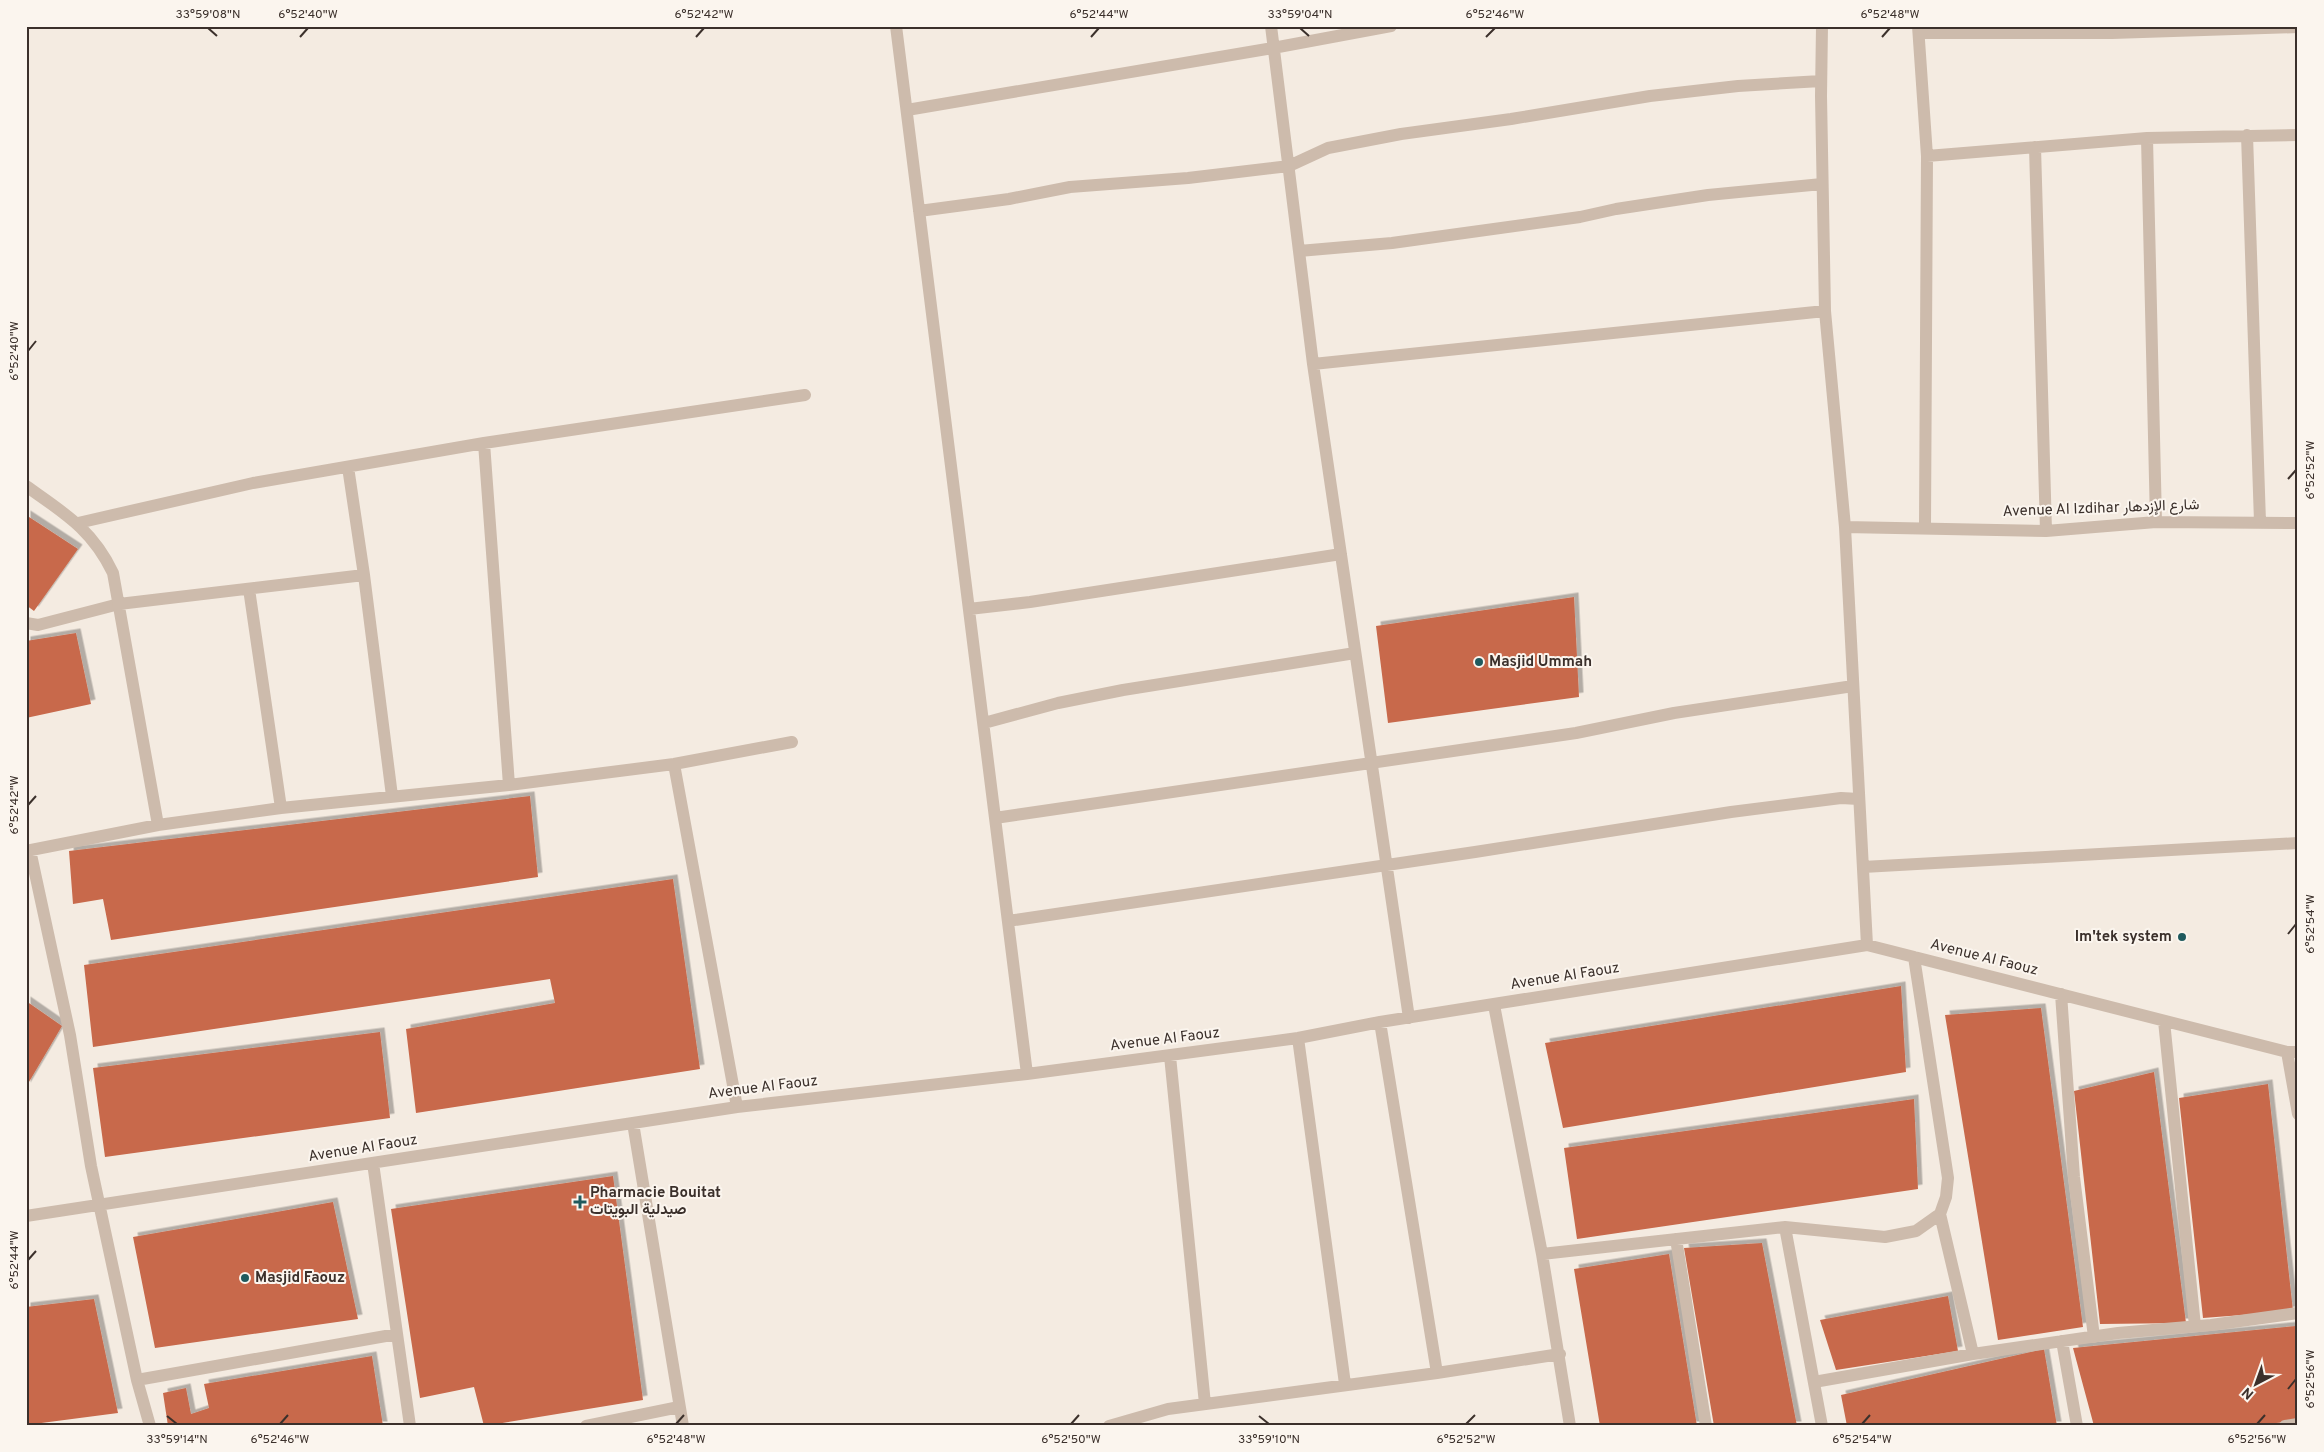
<svg xmlns="http://www.w3.org/2000/svg" width="2324" height="1452" font-family="Overpass,Vazirmatn,sans-serif">
<defs>
<filter id="shadow"><feDropShadow dx="4.5" dy="-4.5" stdDeviation="0" flood-color="#0004"/></filter>
</defs>
<rect width="100%" height="100%" fill="#f4ebe1"/>
<path fill="#c8694b" filter="url(#shadow)" d="M26,515L78,549L34,611L26,605Z
M1574,597L1579,697L1388,723L1376,626Z
M76,633L91,704L26,718V641Z
M530,796L538,877L111,940L103,899L73,904L69,851Z
M673,879L700,1069L416,1113L406,1029L555,1003L550,979L93,1047L84,965Z
M1901,986L1906,1072L1563,1128L1545,1043Z
M26,1001L62,1026L26,1087Z
M2041,1008L2083,1327L1998,1340L1945,1015Z
M380,1032L390,1118L105,1157L93,1068Z
M2154,1072L2186,1323L2100,1324L2074,1091Z
M2268,1084L2293,1311L2203,1318L2179,1098Z
M1914,1099L1918,1189L1577,1239L1564,1148Z
M613,1176L643,1400L484,1426L474,1387L420,1398L391,1209Z
M333,1202L358,1319L155,1348L133,1237Z
M1762,1243L1797,1426H1714L1684,1248Z
M1669,1254L1697,1426H1600L1574,1269Z
M1948,1296L1958,1351L1836,1370L1820,1320Z
M94,1299L118,1413L26,1425V1307Z
M2296,1326L2298,1421L2241,1426H2094L2073,1348Z
M2044,1349L2057,1426H1847L1841,1395Z
M372,1356L383,1426H168L163,1393L186,1388L191,1414L209,1408L204,1384Z"/>
<g fill="none" stroke-linecap="round" stroke-linejoin="round">
<path stroke="#cdbbac" stroke-width="12" d="M26,623L38,625L119,604"/>
<path stroke="#cdbbac" stroke-width="12" d="M896,26L1027,1074
M1271,26L1313,364L1409,1018
M1822,26L1821,96L1825,311L1845,527L1867,945
M1918,26L1927,156L2147,138L2298,135
M1919,33H2112L2298,27
M907,110L1273,48L1391,26
M2247,135L2260,522
M2147,138L2156,522
M2035,147L2046,531
M919,211L1009,199L1070,187L1188,178L1289,166L1328,148L1401,134L1511,119L1650,96L1738,86L1821,81
M1299,251L1392,243L1580,217L1616,209L1708,195L1822,184
M1313,364L1825,311
M484,443L509,785
M348,467L364,575L392,796
M26,486C64,513 92,529 113,573L158,825
M78,523L253,483L484,443L805,395
M1845,527L2046,531L2156,522L2298,523
M1925,527L1927,156
M249,589L281,808
M119,604L364,575
M969,609L1030,602L1341,554
M984,723L1058,703L1123,690L1355,653
M674,764L737,1107
M995,818L1576,733L1674,713L1853,686
M30,850L70,1035L91,1166L137,1380L150,1426
M26,851L158,825L281,808L509,785L674,764L792,742
M1863,867L2298,843
M1008,921L1475,852L1731,812L1841,798L1859,799
M2061,994L2074,1177L2094,1337
M1494,1005L1542,1254L1570,1426
M2164,1021L2195,1326
M1380,1022L1437,1373
M1298,1038L1345,1384
M2287,1052L2298,1114
M1170,1056L1205,1404
M633,1123L683,1426
M373,1163L410,1426
M1940,1214L1973,1354
M26,1216L737,1107L1027,1074L1298,1038L1380,1022L1867,945L2287,1052H2298
M1785,1227L1822,1426
M1676,1239L1706,1426
M1542,1254L1785,1227L1885,1237L1916,1231L1940,1214L1946,1197L1948,1178L1914,957
M2062,1341L2077,1426
M137,1380L397,1334
M1814,1382L1973,1354L2118,1333L2211,1325L2298,1313
M586,1426L679,1407
M1109,1426L1168,1409L1437,1373L1560,1354
M2285,1426L2298,1424"/>
</g>
<path fill="none" stroke="#3b302b" stroke-width="2" d="M208,28L217,36M1300,28L1309,36M300,37L308,28M696,37L704,28M1091,37L1099,28M1486,37L1495,28M1882,37L1890,28M28,351L36,341M2288,479L2296,470M28,805L36,796M2288,934L2296,924M28,1260L36,1251M2288,1389L2296,1379M167,1416L177,1424M1259,1416L1269,1424M280,1424L288,1415M676,1424L684,1415M1071,1424L1079,1415M1466,1424L1475,1415M1862,1424L1870,1415M2257,1424L2265,1415"/>
<g fill="#1f5a5e" stroke="#fbf5ee" stroke-width="2">
<circle cx="1479" cy="662" r="5"/>
<circle cx="2182" cy="937" r="5"/>
<path d="M577.5 1194.5h5v5h5v5h-5v5h-5v-5h-5v-5h5z"/>
<circle cx="245" cy="1278" r="5"/>
</g>
<g text-anchor="middle" dominant-baseline="central" stroke-width="4" stroke-linejoin="round" paint-order="stroke">
<g font-size="15" fill="#3b302b" stroke="#fbf5ee">
<text transform="translate(2101 509) rotate(-2)">Avenue Al Izdihar شارع الإزدهار</text>
<text transform="translate(1984 958) rotate(14)">Avenue Al Faouz</text>
<text transform="translate(1565 977) rotate(-9)">Avenue Al Faouz</text>
<text transform="translate(1165 1040) rotate(-7)">Avenue Al Faouz</text>
<text transform="translate(763 1088) rotate(-7)">Avenue Al Faouz</text>
<text transform="translate(363 1149) rotate(-9)">Avenue Al Faouz</text>
</g>
<g font-size="15" font-weight="bold" fill="#3b302b" stroke="#fbf5ee" text-anchor="start">
<text x="1489" y="662">Masjid Ummah</text>
<text x="2172" y="937" text-anchor="end">Im'tek system</text>
<text x="590" y="1193">Pharmacie Bouitat<tspan x="590" dy="17">صيدلية البويتات</tspan></text>
<text x="255" y="1278">Masjid Faouz</text>
</g>
</g>
<rect width="2324" height="1452" fill="none" stroke="#fbf5ee" stroke-width="55"/>
<g transform="translate(2256 1384) rotate(221)" stroke="#fbf5ee" stroke-width="4" paint-order="stroke">
<path d="M0-4L9 19L0 12L-9 19Z" fill="#3b302b"/>
<text y="-8" font-size="14" font-weight="bold" text-anchor="middle" fill="#3b302b">N</text>
</g>
<rect x="28" y="28" width="2268" height="1396" fill="none" stroke="#3b302b" stroke-width="2"/>
<g font-size="12" text-anchor="middle" fill="#3b302b">
<text x="208" y="18">33°59'08"N</text>
<text x="308" y="18">6°52'40"W</text>
<text x="704" y="18">6°52'42"W</text>
<text x="1099" y="18">6°52'44"W</text>
<text x="1300" y="18">33°59'04"N</text>
<text x="1495" y="18">6°52'46"W</text>
<text x="1890" y="18">6°52'48"W</text>
<text transform="translate(14 351) rotate(-90)" y="4">6°52'40"W</text>
<text transform="translate(2310 470) rotate(-90)" y="4">6°52'52"W</text>
<text transform="translate(14 805) rotate(-90)" y="4">6°52'42"W</text>
<text transform="translate(2310 924) rotate(-90)" y="4">6°52'54"W</text>
<text transform="translate(14 1260) rotate(-90)" y="4">6°52'44"W</text>
<text transform="translate(2310 1379) rotate(-90)" y="4">6°52'56"W</text>
<text x="177" y="1443">33°59'14"N</text>
<text x="280" y="1443">6°52'46"W</text>
<text x="676" y="1443">6°52'48"W</text>
<text x="1071" y="1443">6°52'50"W</text>
<text x="1269" y="1443">33°59'10"N</text>
<text x="1466" y="1443">6°52'52"W</text>
<text x="1862" y="1443">6°52'54"W</text>
<text x="2257" y="1443">6°52'56"W</text>
</g>
</svg>
